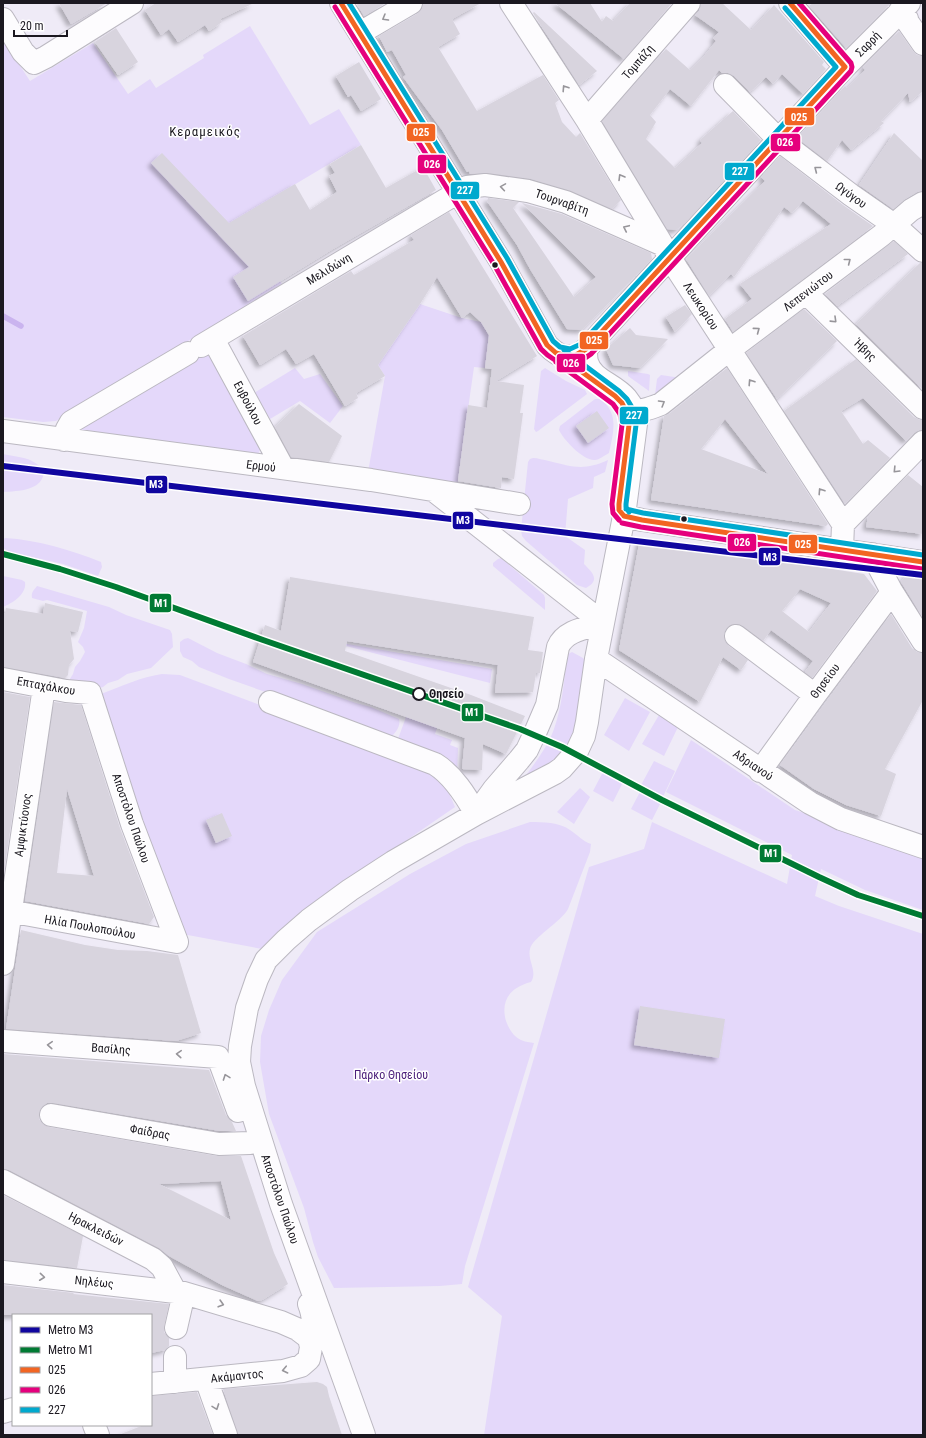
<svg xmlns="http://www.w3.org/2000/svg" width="926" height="1438" font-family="'Roboto Condensed',sans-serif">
<defs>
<filter id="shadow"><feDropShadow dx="-3.5" dy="3.5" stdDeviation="2" flood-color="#0004"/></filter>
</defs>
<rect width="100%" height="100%" fill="#efebf7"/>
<path fill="#e4d8fa" d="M250,26L310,125L339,109L361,145L242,216L282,284L56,421L43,422L3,417V40L30,81L93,43L128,94L150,79L156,88L204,58L203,55Z
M420,304L462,318L481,322L489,336L485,368L474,367L457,487L368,472L385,376L378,365Z
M210,346L262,446L258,454L77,429Z
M295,368L304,379L320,374L343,406L330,423L300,401L270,419L254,393Z
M545,368L566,381L585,390L587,394L538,431L536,432L534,429L541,371Z
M628,371L648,374L650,375L649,391L628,376Z
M661,375L688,379L655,395L657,379Z
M595,399H600C620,413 613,434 609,453C605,455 599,460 595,460C583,461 563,439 559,430L560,426Z
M3,454C21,458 30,456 44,470C44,491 18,491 3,492Z
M533,458C538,458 543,460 549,461C573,467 584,471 608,460L605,472L594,477L593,488L568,499L565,536L585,550L584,564C592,572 601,580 586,588L577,585L526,541L522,536L521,530L528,462L530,459Z
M5,538C38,540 71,550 101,562L102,567L98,576L63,564L10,552L3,548V540Z
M501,558L544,595L545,598V610L493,566V563L498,559Z
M3,576L22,580L25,582C27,594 13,603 3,607Z
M37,586L109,607L126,615L170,630L172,634L173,647L151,668L127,674L118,680L108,683L103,687L96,689L68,682L73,674L75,667L80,661L85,652L83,647L78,642L84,628L87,611L47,600L43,601L32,598C31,592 34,590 37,586Z
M188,638L217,653L246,664L267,674L302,684L356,703L371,707L399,719C401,726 396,732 391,737L316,709L301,702L288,700L229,679L199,667L192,661L183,657L180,651V642L184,639Z
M342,643L492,669L490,683L342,645Z
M572,652L583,658L586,662C581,695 582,736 557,760C550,766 535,772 527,776V774C537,760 548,746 554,729C562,707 564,681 567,657L568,654Z
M162,674L180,675L419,765C439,775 447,786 455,807L388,853L299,917L262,949L177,933L101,694C122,686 141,677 162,674Z
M625,698L650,712L629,751L604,735Z
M659,715L678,727L664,756L642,744Z
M406,717L437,728L435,734L452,740L450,745L458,748L457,774L444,756L398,739Z
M691,740L795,810L923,852V910L865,890L821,869L815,896L839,906L923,934V1435H484L502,1316L468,1287L589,867L644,849L652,822L787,884L792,855L666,792Z
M654,761L675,771L662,799L640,787Z
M603,772L623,782L613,802L593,791Z
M580,788L590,797L574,824L557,812Z
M641,790L662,800L652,820L631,809Z
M530,822C543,822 559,822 570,830C578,835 582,841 591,844L590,852L568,909C561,922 532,938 530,949C527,960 538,971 531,982C511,987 500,1000 506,1021C509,1029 513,1036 521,1040C525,1042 530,1042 534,1043L465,1266L462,1284L440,1286L334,1288L318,1257L313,1242L304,1208L269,1114L260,1062L261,1036L269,1010L282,980L317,932L410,874L466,844Z"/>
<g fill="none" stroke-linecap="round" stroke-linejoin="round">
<path stroke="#cab4ef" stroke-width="5.5" d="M3,316L21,326"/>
</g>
<path fill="#d8d4de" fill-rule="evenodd" filter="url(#shadow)" d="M59,3H107L71,24Z
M156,3H254L220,19L222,22L209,31L205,25L178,42L169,29L161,35L145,10Z
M356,3H386L364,16Z
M423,3H481L452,19L460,34L438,47L477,111L543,75L559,100L555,103L562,122L576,137L580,133L621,200L612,209L571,191L531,179L487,173L470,174L469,171L467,172L442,130L403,77L406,75L392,50L387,52L379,36L417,14L422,9Z
M555,3H590L602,22L606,16L613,21L630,3H672L624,59Z
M701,3H722L751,30L774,5L824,62L822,65L826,69L803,94L782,74L773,84L766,77L750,92L734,76L728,73H722L719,70L691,106L670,89L650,115L656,122L646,139L675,168L702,143L700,140L733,111L761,140L689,219L676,230L667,229L602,121L666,49L690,70L705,55L716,41L713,38L719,32L695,15L699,11Z
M813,3H891L846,48L809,6Z
M534,12L597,71L579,85L533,13Z
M116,28L138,62L118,75L95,42Z
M899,31L913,51L917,55L923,56V91L910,102L908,93L881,121L884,123L851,150L842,140L827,161L797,138L845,86L847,88L865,70L863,67Z
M359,62L381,99L361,111L351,95L348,97L336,76Z
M894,133L923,161V191L917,192L905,199L893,209L859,185Z
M361,145L386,188L423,167L436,190L333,249L248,301L233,277L249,267L151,163L162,153L229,223L295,184L310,210L337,192L329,176L335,173L330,164Z
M780,156L843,205L873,226L733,332L725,319L752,299L740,284L831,224L803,201L792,213L784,207L734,277L731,274L709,296L686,259L765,181L761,177Z
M488,198L519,202L513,208L574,297L596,277L522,203L562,214L651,253L652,259L582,330L567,329L530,269L517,245L487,201Z
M449,212L537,356L496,381L524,385L520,413H523L514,479L502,477L501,488L458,481L468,405L487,408L492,369L485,368L489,335L481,322L470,312L462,318L437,277L420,304L378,365L385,376L356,393L358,398L345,406L314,354L296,364L286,349L260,365L243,336L351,271L354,275L414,240L411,235Z
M894,241L908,254L837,306L825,294Z
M920,263H923V390L856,324Z
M685,305L692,314L675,332L666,317Z
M804,309L837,341L777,399L746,353Z
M630,328L636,335L668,339L640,368L613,365L606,349Z
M856,359L914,417L920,420H923V430H919L914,433L906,441L863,398L841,411L863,444L868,440L890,458L845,504L784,411Z
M727,368L828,524L826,526L651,500L664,416L669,414ZM725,419L768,474L701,449Z
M299,404L342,436L329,462L291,457L275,427Z
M597,411L609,428L588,443L576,426Z
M908,475L923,487V534L866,527L868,517Z
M640,539L864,574L877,591L812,678L805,672L813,661L771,630L763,641L743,626L737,624L731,625L726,629L724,634L725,641L729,646L748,660L741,670L723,657L700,702L619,650ZM800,589L831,603L809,632L782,611Z
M909,572L916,574L920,579H923V618L901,582Z
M290,577L534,617L528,650L543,652L540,673H536L533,692L495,693L498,665L347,641L345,651L471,695L525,716L506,754L483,744L482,770L462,769L465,738L253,662L265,625L281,631Z
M45,603L83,612L78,632L70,631L74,659L69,665L68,675L65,678L3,667V623L6,608L43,614Z
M891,614L912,648L917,652L923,653V700L885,769L896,774L881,816L846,805L814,789L780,765Z
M3,692L30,697L3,879Z
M54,702L81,705L120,828L154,917L149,924L25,901ZM67,789L87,853L94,876L57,873Z
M222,813L232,836L216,843L206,820Z
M21,930L85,945L118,950L147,951L178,955L201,1033L176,1041L6,1029Z
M640,1006L725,1019L719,1058L634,1045Z
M3,1054L209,1070L226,1115L232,1122L236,1131H220L53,1103H47L42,1107L39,1112V1119L43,1124L49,1127L217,1156H241L274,1253L288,1284L262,1300L258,1301L222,1285L169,1256L159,1248L9,1170L3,1169ZM221,1181L231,1220L159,1184Z
M3,1195L83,1236L77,1268L3,1260Z
M3,1285L74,1293L73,1294L169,1304L164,1326V1332L169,1338V1346L165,1350L151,1353V1315H3Z
M317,1382L323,1384L327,1387L329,1396L342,1435H238L223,1389Z
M197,1392L213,1435H121V1434L144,1425H151V1396Z"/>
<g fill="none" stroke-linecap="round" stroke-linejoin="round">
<defs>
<path id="minor" d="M341,3L501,262L547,345C559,358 572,361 586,349L845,67L909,3
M511,3L587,120L677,269L843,524L842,550
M790,3L845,67
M900,11L905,19H907V21L923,44
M3,19L23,52L34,63L46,57L132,3
M360,33L411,3
M725,85L779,140L851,195L894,225L923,251
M587,120L689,3
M806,293L923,408
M213,339L283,468
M201,346L467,187L485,185L528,191L566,202L661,244
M626,408C638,413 649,409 661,404L724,354L882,235L911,210L923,203
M3,431L371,480L519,504
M64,440L67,429L71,422L188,353
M437,493L603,623
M624,516L642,520L923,562
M843,524L923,442
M872,554L892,592L923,641
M736,636L815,695
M596,659L810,803L841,819L923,847
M3,679L66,691L90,693L132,824L177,942
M270,702L435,764C453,775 466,796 476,814L494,789L519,760L527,750L535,733L547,705L558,647C565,630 587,628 603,623
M760,771L815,695L892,592
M3,910L177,942
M3,964L44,687
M3,1041L218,1057L238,1111
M51,1115L219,1144L250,1143
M3,1181L153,1259L162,1267L175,1291
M3,1272L184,1293L281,1322L297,1329L309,1338L311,1347L309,1359L301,1366L283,1371L151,1384
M309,1304C314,1317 314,1325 309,1338
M176,1328L184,1293
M206,1379L226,1435
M175,1382V1357
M3,1412L13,1409
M94,1425L98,1435
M364,1435L281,1204L244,1086L239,1062L240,1046L247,1008L257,979L266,960L286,940L309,920L350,890L393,862L476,814L555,773L562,768L577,751L584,736L587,722L596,659L624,516L636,424C634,384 594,387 587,362C586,358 586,353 586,349"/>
</defs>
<use href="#minor" stroke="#bbb8c1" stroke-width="24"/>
<use href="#minor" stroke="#fdfcfe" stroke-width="22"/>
<defs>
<path id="bus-1" d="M341,3L501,262L547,345L556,353L566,356L576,355L586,349L845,67L790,3
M560,356L615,396L622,403L626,411L629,425L619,504V510L624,516
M624,516L642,520L923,562"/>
<path id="bus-2" d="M335,7L495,266L541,349C557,366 573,368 591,354L851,71L852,67L851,63L799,3
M556,362L613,404L620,414L622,425L612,504L613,513L619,520
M622,523L641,527L922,569"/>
<path id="bus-3" d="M349,3L507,258L553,341L560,347L570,349L581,344L836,67L785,8
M564,350L619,391L627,399L633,409L636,425L626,504V507L629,512
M626,509L643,513L923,555"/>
</defs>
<use href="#bus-1" stroke="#fff" stroke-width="8"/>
<use href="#bus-2" stroke="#fff" stroke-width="8"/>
<use href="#bus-3" stroke="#fff" stroke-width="8"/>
<use href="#bus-1" stroke="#f26522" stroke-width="5"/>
<use href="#bus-2" stroke="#e5007d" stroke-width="5"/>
<use href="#bus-3" stroke="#00a9ce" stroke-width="5"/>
<defs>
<path id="metro-1" d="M3,466L923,575"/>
<path id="metro-2" d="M3,554L60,569L116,587L263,640L520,729L562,747L662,800L819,877L858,895L923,916"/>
</defs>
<use href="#metro-1" stroke="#fff" stroke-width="9"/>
<use href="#metro-2" stroke="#fff" stroke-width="9"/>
<use href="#metro-1" stroke="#10069f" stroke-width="6"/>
<use href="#metro-2" stroke="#007a33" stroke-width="6"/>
</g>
<defs><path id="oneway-chevron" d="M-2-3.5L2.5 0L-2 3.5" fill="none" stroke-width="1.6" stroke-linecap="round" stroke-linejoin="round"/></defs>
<g stroke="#97959a">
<use href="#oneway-chevron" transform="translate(385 18) rotate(150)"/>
<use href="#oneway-chevron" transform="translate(565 88) rotate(-123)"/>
<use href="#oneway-chevron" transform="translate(817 169) rotate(-142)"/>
<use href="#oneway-chevron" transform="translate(621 177) rotate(-121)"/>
<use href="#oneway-chevron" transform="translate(503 187) rotate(-171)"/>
<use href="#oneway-chevron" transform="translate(626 228) rotate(-155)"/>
<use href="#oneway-chevron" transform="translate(848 261) rotate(-38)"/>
<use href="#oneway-chevron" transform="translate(834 320) rotate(44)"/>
<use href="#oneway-chevron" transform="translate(757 330) rotate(-37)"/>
<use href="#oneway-chevron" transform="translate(751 382) rotate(-123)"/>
<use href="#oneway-chevron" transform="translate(662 403) rotate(-31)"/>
<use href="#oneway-chevron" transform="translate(896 470) rotate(134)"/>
<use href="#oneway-chevron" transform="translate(821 491) rotate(-123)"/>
<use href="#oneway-chevron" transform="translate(50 1045) rotate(-176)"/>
<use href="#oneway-chevron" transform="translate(179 1054) rotate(-176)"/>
<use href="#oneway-chevron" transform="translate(226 1077) rotate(-110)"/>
<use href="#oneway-chevron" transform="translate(42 1277) rotate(6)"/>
<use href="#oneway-chevron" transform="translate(221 1304) rotate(16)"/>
<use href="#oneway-chevron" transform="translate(285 1370) rotate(168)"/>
<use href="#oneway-chevron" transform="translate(216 1407) rotate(70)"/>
</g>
<g fill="#1b1820" stroke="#fff" stroke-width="1.5">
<circle cx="495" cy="265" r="3.5"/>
<circle cx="684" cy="519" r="3.5"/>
</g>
<circle fill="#fff" stroke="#1b1820" stroke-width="2" cx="419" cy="694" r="6"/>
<g text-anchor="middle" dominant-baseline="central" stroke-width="3" stroke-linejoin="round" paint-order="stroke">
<g font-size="12" fill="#1b1820" stroke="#fff">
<text transform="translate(868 44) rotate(-46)">Σαρρή</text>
<text transform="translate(638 62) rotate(-49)">Τομπάζη</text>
<text transform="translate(851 195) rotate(36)">Ωγύγου</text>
<text transform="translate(562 202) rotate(19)">Τουρναβίτη</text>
<text transform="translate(329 269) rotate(-31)">Μελιδώνη</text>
<text transform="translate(808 291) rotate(-37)">Λεπενιώτου</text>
<text transform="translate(701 306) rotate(57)">Λεωκορίου</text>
<text transform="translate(865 350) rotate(44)">Ήβης</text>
<text transform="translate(248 403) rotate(62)">Ευβούλου</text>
<text transform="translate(261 466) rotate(7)">Ερμού</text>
<text transform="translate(825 681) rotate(-53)">Θησείου</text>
<text transform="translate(46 686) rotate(10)">Επταχάλκου</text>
<text transform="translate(753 765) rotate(34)">Αδριανού</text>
<text transform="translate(131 818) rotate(71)">Αποστόλου Παύλου</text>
<text transform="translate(23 825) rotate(-82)">Αμφικτύονος</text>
<text transform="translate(90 927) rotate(10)">Ηλία Πουλοπούλου</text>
<text transform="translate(111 1049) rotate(4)">Βασίλης</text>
<text transform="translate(150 1132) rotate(10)">Φαίδρας</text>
<text transform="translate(280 1199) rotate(71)">Αποστόλου Παύλου</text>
<text transform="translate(96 1229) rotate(27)">Ηρακλειδών</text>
<text transform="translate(94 1282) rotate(6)">Νηλέως</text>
<text transform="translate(237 1376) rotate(-6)">Ακάμαντος</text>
</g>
<g font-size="12" font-weight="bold" fill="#1b1820" stroke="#fff" text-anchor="start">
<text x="429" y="694">Θησείο</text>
</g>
<g font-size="12" fill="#4c207b" stroke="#fff">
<text x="391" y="1075">Πάρκο Θησείου</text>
</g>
<g font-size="13" letter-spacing="1" fill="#1b1820" stroke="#fff">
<text x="205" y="131">Κεραμεικός</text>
</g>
</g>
<g stroke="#fff" stroke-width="1.5">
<rect x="784" y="107" width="31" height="19" rx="4" fill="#f26522"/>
<rect x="406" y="123" width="30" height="19" rx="4" fill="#f26522"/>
<rect x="770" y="133" width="31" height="19" rx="4" fill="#e5007d"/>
<rect x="417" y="154" width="30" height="20" rx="4" fill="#e5007d"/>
<rect x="724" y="162" width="31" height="19" rx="4" fill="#00a9ce"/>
<rect x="450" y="181" width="30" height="19" rx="4" fill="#00a9ce"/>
<rect x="579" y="331" width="30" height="19" rx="4" fill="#f26522"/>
<rect x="556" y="353" width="30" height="20" rx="4" fill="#e5007d"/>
<rect x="619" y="406" width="30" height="19" rx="4" fill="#00a9ce"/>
<rect x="145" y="475" width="23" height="19" rx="4" fill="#10069f"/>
<rect x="452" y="511" width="22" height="19" rx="4" fill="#10069f"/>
<rect x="727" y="533" width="30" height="19" rx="4" fill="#e5007d"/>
<rect x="788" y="534" width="30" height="20" rx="4" fill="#f26522"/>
<rect x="758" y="547" width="23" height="19" rx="4" fill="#10069f"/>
<rect x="149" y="593" width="23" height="20" rx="4" fill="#007a33"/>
<rect x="461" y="703" width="23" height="19" rx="4" fill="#007a33"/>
<rect x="759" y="844" width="23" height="19" rx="4" fill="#007a33"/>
</g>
<g font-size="11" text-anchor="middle" font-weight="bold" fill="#fff">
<text x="799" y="121">025</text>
<text x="421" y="136">025</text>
<text x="785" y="146">026</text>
<text x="432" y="168">026</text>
<text x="740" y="175">227</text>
<text x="465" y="194">227</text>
<text x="594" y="344">025</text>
<text x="571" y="367">026</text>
<text x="634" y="419">227</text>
<text x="156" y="488">Μ3</text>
<text x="463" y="524">Μ3</text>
<text x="742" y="546">026</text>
<text x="803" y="548">025</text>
<text x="770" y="561">Μ3</text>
<text x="161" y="607">Μ1</text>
<text x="472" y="716">Μ1</text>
<text x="771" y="857">Μ1</text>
</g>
<rect width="926" height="1438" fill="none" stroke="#1b1820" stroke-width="8"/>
<rect x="12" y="1314" width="140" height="112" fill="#ffffff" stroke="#a4a3a6"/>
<rect x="20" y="1327" width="20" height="6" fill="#10069f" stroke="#a4a3a6"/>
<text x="48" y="1334" font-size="12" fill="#1b1820">Metro Μ3</text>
<rect x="20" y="1347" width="20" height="6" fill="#007a33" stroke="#a4a3a6"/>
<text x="48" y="1354" font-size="12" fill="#1b1820">Metro Μ1</text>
<rect x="20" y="1367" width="20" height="6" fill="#f26522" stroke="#a4a3a6"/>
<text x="48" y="1374" font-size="12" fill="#1b1820">025</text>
<rect x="20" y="1387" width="20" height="6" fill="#e5007d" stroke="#a4a3a6"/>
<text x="48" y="1394" font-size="12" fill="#1b1820">026</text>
<rect x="20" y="1407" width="20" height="6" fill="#00a9ce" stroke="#a4a3a6"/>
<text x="48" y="1414" font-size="12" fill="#1b1820">227</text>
<path d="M14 30v6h53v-6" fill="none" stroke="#1b1820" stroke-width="2"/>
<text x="20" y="30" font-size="12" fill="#1b1820" stroke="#ffffff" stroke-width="3" paint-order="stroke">20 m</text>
</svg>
